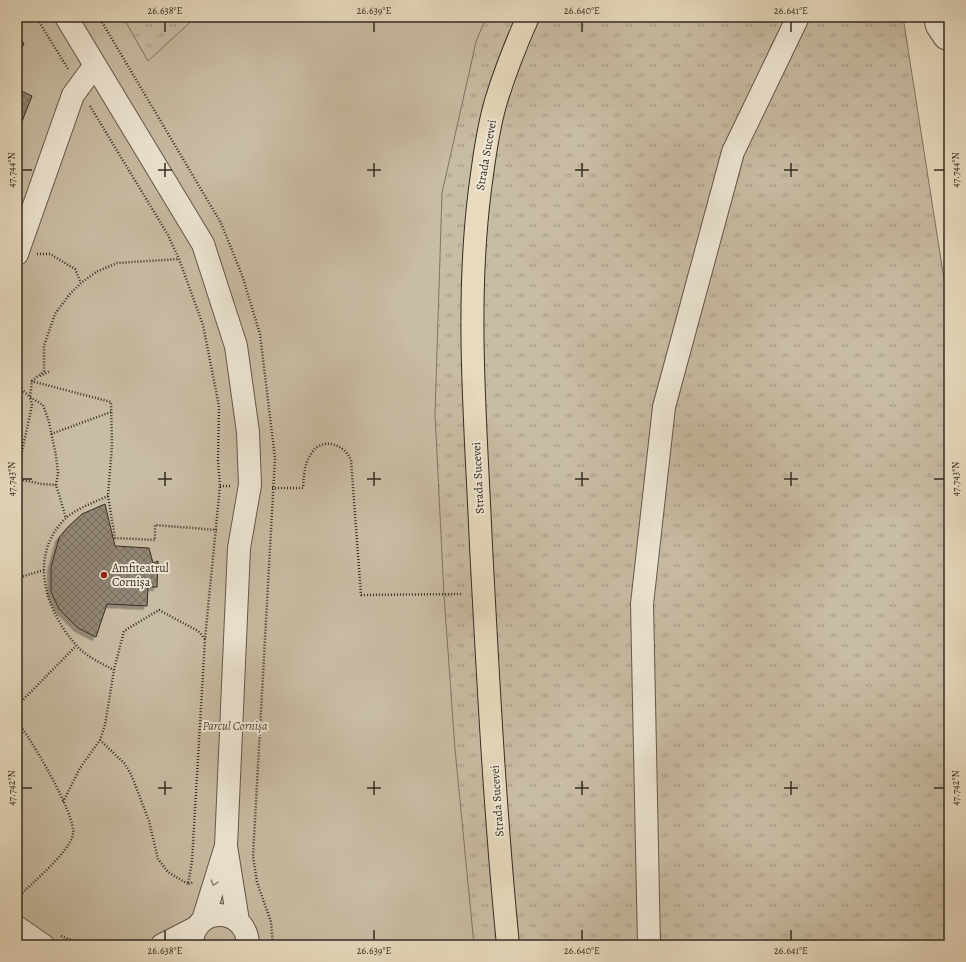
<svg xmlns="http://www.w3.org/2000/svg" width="966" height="962" font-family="Alegreya,serif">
<defs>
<pattern id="grass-tufts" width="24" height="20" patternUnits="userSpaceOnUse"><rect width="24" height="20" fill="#c9bca4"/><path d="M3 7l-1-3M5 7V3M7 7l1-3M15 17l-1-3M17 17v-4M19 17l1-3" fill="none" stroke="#a49985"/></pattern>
<pattern id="building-cross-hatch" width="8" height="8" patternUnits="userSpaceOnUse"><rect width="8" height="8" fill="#928674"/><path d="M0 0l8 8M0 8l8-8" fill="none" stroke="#786e5f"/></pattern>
<filter id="shadow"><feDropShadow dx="-3.5" dy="3.5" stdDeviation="0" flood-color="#0004"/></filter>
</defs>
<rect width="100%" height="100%" fill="#e7dabe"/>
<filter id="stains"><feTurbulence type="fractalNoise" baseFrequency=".005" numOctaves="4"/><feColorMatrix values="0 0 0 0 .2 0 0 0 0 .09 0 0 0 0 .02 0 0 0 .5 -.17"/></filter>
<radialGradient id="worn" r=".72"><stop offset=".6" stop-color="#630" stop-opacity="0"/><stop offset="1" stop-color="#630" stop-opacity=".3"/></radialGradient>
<path fill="url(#grass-tufts)" stroke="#7f7464" d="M17,17H903L949,311V945H17Z"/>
<path fill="#c9bca4" stroke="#7f7464" d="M17,17H123L148,61L196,17H486L476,42L442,193L435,414L444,595L455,749L474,945H17Z"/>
<path fill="url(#building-cross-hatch)" stroke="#352c23" filter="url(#shadow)" d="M17,40L24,43L17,60Z
M17,89L32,96L17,134Z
M105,504L115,546L149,548L153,563L158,561L157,587H148L147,606L107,604L96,637L78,628L59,609L51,592V567L59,538L68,527L82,514Z"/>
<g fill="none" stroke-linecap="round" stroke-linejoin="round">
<defs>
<path id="minor" d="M66,17L203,244L236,346L248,432L250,485L239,548L226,846L238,921
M935,17L937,26L945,38L949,39
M17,254L73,95L95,65
M203,920L225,849
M17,927L43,945
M162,945L197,927
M192,945C192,905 247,905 248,945
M649,945L642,604L664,407L733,152L798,17"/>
<path id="highway" d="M508,945C495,813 488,679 481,546C476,427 465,307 480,189C484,159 488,129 496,101C505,72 516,44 528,17"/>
</defs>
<use href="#minor" stroke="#62584a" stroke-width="24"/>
<use href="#highway" stroke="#352c23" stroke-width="24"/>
<path stroke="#352c23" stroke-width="2.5" stroke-dasharray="1 2" stroke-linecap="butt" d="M36,17L68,69
M99,17L221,223L242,275L260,334L275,458L253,856L257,882L271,922L273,945
M90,106L168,235L179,259L203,325L219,406L218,461L220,486L205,639L192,861L188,884L194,882
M37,254H50L75,269L81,283
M40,376L50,371
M31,381L111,402L112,445L108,496L115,538L155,540V525L217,530
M32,381L44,371V346L55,314L69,295L81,283L96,272L117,263L179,259
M17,385L30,397L43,405L49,422L56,456L58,473L56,485L66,518
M51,434L111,412
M17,466L20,461L32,405L30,397L32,381
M17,479L42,484L56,485
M220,486H230
M272,488H303C304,476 304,464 311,454C322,436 344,444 351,460L361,595L463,594
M108,496C95,502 75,509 65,519C28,556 45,610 76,645C85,656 101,663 114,670
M17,578L44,570
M17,706L76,646
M17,722C30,736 77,817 73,834C70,852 31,884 17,898
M100,740L124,763L131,774L149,821L158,859L168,872L188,884
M63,802L80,768L100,740L105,725L114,670L124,631L159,610L198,631L205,639
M61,936L77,942L104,945"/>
<use href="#minor" stroke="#efe7d5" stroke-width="22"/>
<use href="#highway" stroke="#e7dabe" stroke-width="22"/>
</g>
<defs><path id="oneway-chevron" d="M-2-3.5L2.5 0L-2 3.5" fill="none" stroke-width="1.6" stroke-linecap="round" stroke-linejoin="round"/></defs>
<use stroke="#928a7c" href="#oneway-chevron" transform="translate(214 883) rotate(107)"/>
<path fill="none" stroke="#352c23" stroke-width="1.5" d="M165,22V32M374,22V32M582,22V32M791,22V32M165,163V177M374,163V177M582,163V177M791,163V177M22,170H32M158,170H172M367,170H381M575,170H589M784,170H798M934,170H944M165,472V486M374,472V486M582,472V486M791,472V486M22,479H32M158,479H172M367,479H381M575,479H589M784,479H798M934,479H944M165,781V795M374,781V795M582,781V795M791,781V795M22,788H32M158,788H172M367,788H381M575,788H589M784,788H798M934,788H944M165,930V940M374,930V940M582,930V940M791,930V940"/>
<circle fill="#8f2418" stroke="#efe7d5" stroke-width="1.5" cx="104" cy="575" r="4"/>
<g text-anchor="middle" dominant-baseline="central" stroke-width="4" stroke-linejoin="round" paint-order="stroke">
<g font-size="12" fill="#352c23" stroke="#efe7d5">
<text transform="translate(486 155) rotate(-80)">Strada Sucevei</text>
<text transform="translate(478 478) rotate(-93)">Strada Sucevei</text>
<text transform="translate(497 801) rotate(-94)">Strada Sucevei</text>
</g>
<g font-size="12" fill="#352c23" stroke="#efe7d5" text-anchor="start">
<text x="112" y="568">Amfiteatrul<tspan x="112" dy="14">Cornișa</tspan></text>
</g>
<g font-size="12" font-style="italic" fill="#53493d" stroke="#efe7d5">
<text x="235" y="726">Parcul Cornișa</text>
</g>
</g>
<rect width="966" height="962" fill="none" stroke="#e7dabe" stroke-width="44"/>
<rect x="22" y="22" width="922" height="918" fill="none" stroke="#352c23" stroke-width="1.5"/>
<g font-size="10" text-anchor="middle" fill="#352c23">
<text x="165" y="14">26.638°E</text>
<text x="374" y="14">26.639°E</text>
<text x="582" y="14">26.640°E</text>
<text x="791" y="14">26.641°E</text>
<text transform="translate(11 170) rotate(-90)" y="4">47.744°N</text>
<text transform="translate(955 170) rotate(-90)" y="4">47.744°N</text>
<text transform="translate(11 479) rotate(-90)" y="4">47.743°N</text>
<text transform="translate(955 479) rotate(-90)" y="4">47.743°N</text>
<text transform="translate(11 788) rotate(-90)" y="4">47.742°N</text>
<text transform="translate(955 788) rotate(-90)" y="4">47.742°N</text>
<text x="165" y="954">26.638°E</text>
<text x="374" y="954">26.639°E</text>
<text x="582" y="954">26.640°E</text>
<text x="791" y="954">26.641°E</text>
</g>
<rect width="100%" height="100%" filter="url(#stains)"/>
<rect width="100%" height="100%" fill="url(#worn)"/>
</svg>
